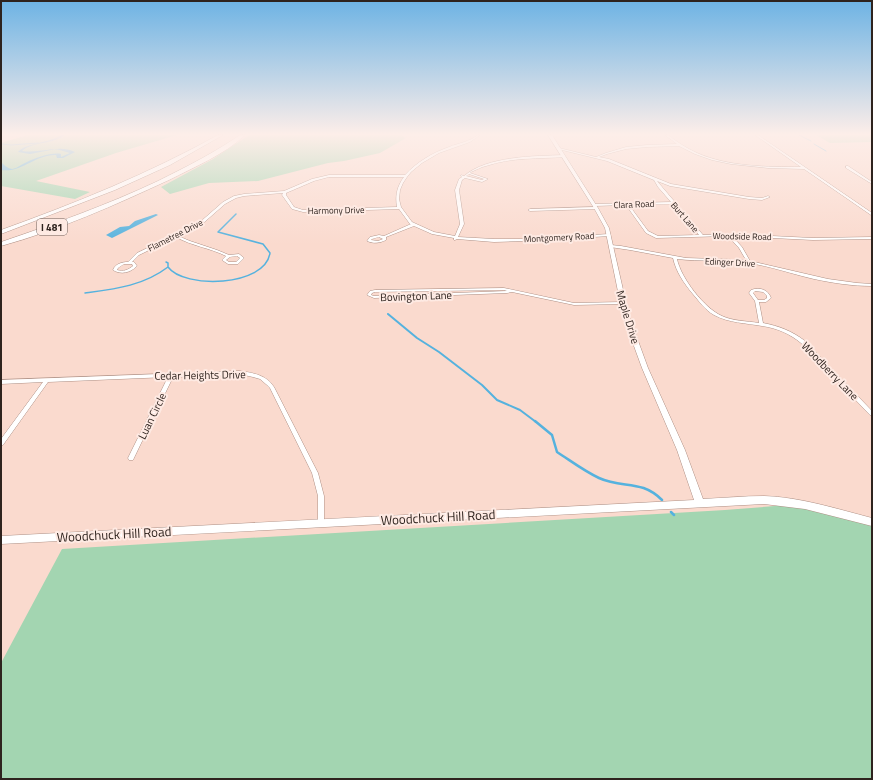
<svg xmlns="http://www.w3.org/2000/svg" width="873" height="780" font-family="'Titillium Web',sans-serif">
<rect width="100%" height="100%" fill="#fadace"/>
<path fill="#a3d5b1" d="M27,135H177L116,153L36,181L90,192L75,199L1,186V143Z
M249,135H401L406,138L380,153L344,161L328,163L258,181L209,183L170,194L161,187L213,159Z
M816,135H872V142L830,143Z
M788,505L826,513L872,526V779H1V663L62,549L725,510Z"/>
<path fill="#55b2de" d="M61,135H65C52,145 33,141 22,151C40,154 59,144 75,152L63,158H57L56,155C36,154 22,173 1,170V162C13,174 14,168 27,162C35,158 52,152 61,154V157L70,153L56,149L30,154L18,152C25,143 50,143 61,135Z
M156,214L158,215L112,238L106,235L120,227L129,226L135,221Z"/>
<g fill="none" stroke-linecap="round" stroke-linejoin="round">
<path stroke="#55b2de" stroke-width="1" d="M799,135L811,141
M1,144L11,145L38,143
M814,144L826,151"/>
<path stroke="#55b2de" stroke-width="1.5" d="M168,267C184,289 265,287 270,253L263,244L218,232L236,214
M85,293C115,289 143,286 168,267V263L166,262"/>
<path stroke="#55b2de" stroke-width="2" d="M388,314L417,338L439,352L482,385L497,400L520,410L536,422"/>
<path stroke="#55b2de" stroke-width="2.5" d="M535,421L552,435L557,452C571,461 584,471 599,478C623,489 641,479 662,500
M671,512L674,515"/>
<defs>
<path id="street" d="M478,135H480L470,142L439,153L422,163L411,172L407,177L403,183L400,190L399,199L401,207L412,222L434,232L455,236L460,224L455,190L459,179L462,177L461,176V175L464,176C487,156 535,156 564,155L565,156V157C539,159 512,157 486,166C481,167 476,170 471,172L470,173L488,179L482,182L465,178L462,180L459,190L464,224L458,237L494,239H528L609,234L611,235L610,236L528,241L494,242L457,239L455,240H454V238L432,234L414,226L386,237V240C380,243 374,244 367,241L370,237L379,235L384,236L411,224H410L399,209L303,212L292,209L282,195L283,193L244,196L236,198L225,204L201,225L178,236L190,241L217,250L229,255L239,254L244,258L238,264H228L222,260L226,256C210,248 192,246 176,237L139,255L132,262H134L137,266C130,273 121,275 113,270C115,264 122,262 128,262L137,253L199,223L223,202L234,196L244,194L284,191L312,179L329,175H405C417,162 432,153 449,147C459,143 469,142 478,135ZM469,174L484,179L482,180L466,176ZM329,177H404C397,186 395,196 397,207L303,210L294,207L286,195V193L314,181ZM379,237L383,239L378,241L371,240L372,239ZM237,256L240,258L236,262H229L226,260L230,257ZM124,264H132L133,266C128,270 123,272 117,270L118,268Z
M665,135H668C677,142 686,148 697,153C729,167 767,167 801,167L755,135H758L872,213V215H871L804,169L768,168L731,164L712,160L695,154L679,146L647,147L626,149L607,154L599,157L609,159L671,184L749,197L762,198L768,196L770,197L762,200L749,199L670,186L657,181L703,235L729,234L813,238L872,237V239L813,240L732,236L742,247L750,261L828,279L857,283L872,284V286C852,286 833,283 814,279C792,274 770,266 748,263C724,259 701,262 677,259C681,278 704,308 722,316C733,321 746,321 759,323L755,301L749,293L751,290C759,287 768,289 771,298L766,302H759L763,323C779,326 792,331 805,341L872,411V416L870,415L801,343C790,334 777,328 762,326C746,323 729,323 714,315C705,310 699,301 692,293C684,283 676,272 673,258L630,250L610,247L609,246L611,245L621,246L686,258L746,260L739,248L728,236L656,238L646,233L626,205L594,206V204H595L671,202L658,187L654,180L607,161L558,149L559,148L596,157L606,153L626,147L647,145L677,144ZM673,204L699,235L658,236L648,231L629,205ZM755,291L763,292L767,296V298L764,300H758L753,293Z
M846,166H848L872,182V184L846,168Z
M597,207V209H596L530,211L528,210L530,209Z
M504,288L574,303L622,302L624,303L622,304L574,305L512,292L507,293L374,298L367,295L370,291L375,290ZM504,290L507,291L374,296L371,295L372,293L375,292Z
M240,371C254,373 266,375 274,387L318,473L324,496V523L323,525L321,526L319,525L318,523V496L312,473L270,388L267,385L260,379L253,377L244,375L173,377L133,460H129L128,458L168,377L48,382L3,445H1V439L43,382L1,384V380Z"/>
<path id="secondary" d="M548,135H552L598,208L609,228L629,316L648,368L685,450L703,499C723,498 744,496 764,496C800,497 837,509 872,518V526L805,509L764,504L1,544V536L694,500L677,450L642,368L623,316L605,228L594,208Z"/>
<path id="highway" d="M218,135H223L170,165L115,190L1,234V230C76,203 148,174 218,135Z
M240,135H245C224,155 194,167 169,180C115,205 59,230 1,246V242C54,224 107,205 158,181C186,167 214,153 240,135Z"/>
</defs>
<use href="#street" stroke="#ae9085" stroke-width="1"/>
<use href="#secondary" stroke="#ae9085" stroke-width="1"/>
<use href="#highway" stroke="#ae9085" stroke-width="1"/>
<use href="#street" fill="#fff" fill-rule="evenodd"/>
<use href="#secondary" fill="#fff" fill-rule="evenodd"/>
<use href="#highway" fill="#fff" fill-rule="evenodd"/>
</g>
<linearGradient id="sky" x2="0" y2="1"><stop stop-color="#6db3e4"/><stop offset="0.55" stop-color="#fdeee9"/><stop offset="1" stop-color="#fdeee9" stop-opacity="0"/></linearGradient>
<rect width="873" height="244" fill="url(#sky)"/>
<g text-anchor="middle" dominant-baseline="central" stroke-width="4" stroke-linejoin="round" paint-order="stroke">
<g font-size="9" fill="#2e231e" stroke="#feeae3">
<text transform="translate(634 204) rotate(-2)">Clara Road</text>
<text transform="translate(336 210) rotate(-1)">Harmony Drive</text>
<text transform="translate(685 217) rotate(49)">Burt Lane</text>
<text transform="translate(175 235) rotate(-27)">Flametree Drive</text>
<text transform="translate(742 236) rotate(1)">Woodside Road</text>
<text transform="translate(559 237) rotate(-3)">Montgomery Road</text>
<text transform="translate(730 262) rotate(3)">Edinger Drive</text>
</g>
<rect fill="#feeae3" stroke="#6c5f59" stroke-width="1" x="37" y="219" width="30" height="16" rx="3"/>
<g font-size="10" font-weight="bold" fill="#2e231e">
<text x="52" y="227">I 481</text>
</g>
<g font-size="11" fill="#2e231e" stroke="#feeae3">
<text transform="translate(416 296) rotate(-2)">Bovington Lane</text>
<text transform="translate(628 317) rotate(73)">Maple Drive</text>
<text transform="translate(830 371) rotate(46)">Woodberry Lane</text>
<text transform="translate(200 375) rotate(-1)">Cedar Heights Drive</text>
<text transform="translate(152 416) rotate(-64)">Luan Circle</text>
</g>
<g font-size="13" fill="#2e231e" stroke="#feeae3">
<text transform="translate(438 517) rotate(-3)">Woodchuck Hill Road</text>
<text transform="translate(114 534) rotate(-3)">Woodchuck Hill Road</text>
</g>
</g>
<rect width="873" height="780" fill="none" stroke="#2e231e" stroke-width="4"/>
</svg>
